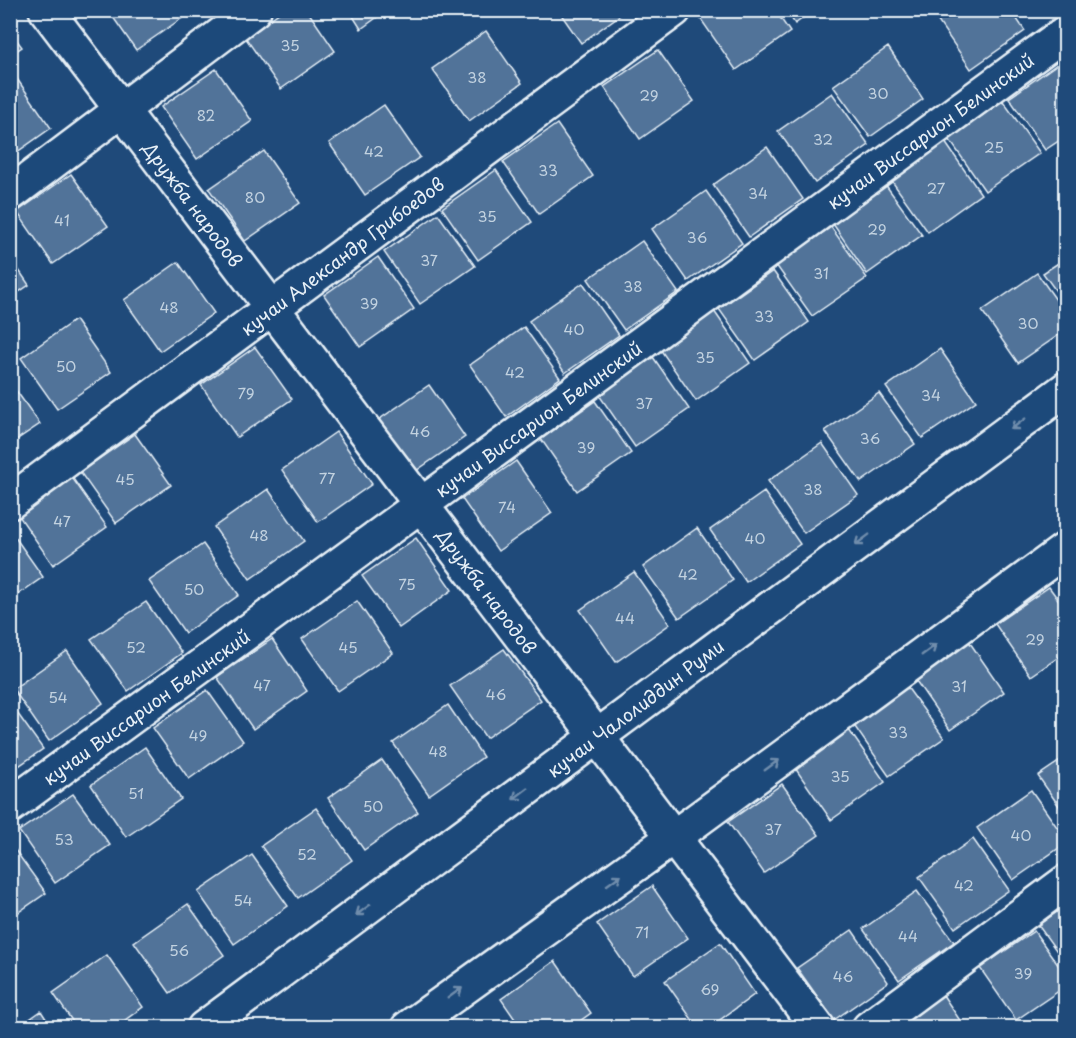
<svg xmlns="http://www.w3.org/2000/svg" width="1076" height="1038" font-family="'Playpen Sans',sans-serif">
<rect width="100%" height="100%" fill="#1f4a7a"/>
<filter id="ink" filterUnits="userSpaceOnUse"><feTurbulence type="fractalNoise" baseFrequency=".0167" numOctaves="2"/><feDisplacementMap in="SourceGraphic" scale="12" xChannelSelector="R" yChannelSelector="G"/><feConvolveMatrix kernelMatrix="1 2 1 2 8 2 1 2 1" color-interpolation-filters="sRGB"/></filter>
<g filter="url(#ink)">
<path fill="#517399" stroke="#e8f1f8" stroke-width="1.5" d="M108,10H189L191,12L136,50Z
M283,10H307L335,51L281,89L245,37Z
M349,10H387L361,29Z
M558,10H627L581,43Z
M710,10H775L790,32L736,70L700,18Z
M786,10H814L795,24Z
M944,10H1011L1025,31L971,69L935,17Z
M10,31L22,47L10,55Z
M486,31L522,83L469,121L432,69Z
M888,47L923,99L870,137L833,86Z
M658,50L694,101L640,139L604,87Z
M1063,60L1066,63V136L1045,150L1009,98Z
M216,69L252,121L197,159L161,107Z
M15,76L51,128L10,157V79Z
M832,93L869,145L815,183L778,131Z
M1003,101L1040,153L985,191L949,139Z
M384,105L420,157L365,195L329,143Z
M557,124L593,176L539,214L503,162Z
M945,142L981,194L928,232L891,180Z
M767,147L803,199L749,237L713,185Z
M264,151L300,203L245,241L209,189Z
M496,170L532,222L478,260L442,208Z
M71,174L108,226L53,264L17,212Z
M885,184L922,235L867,274L831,221Z
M706,191L742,243L688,281L652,229Z
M438,214L475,266L420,304L384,252Z
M831,227L867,278L812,316L776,265Z
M642,241L678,292L624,330L588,279Z
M10,257L29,285L10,298Z
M378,257L414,309L360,347L324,295Z
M1066,258V305L1043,273Z
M178,262L214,313L160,351L124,300Z
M773,271L809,322L755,360L719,309Z
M1037,273L1066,314V330L1018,363L982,311Z
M583,283L619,335L565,373L529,321Z
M714,311L750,363L696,401L660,349Z
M75,320L111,372L57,409L21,358Z
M524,327L560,378L506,417L470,365Z
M255,347L292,399L237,437L201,385Z
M940,349L976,401L922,438L886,387Z
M653,357L689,409L635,447L599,395Z
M10,382L40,424L10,444Z
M429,385L465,437L410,475L374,423Z
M879,393L915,444L861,482L825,431Z
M595,401L631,453L577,491L541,439Z
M336,432L372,484L318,522L282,470Z
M135,434L171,485L116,523L80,472Z
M822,443L858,495L804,533L768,481Z
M516,461L552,513L498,551L462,499Z
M71,476L107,527L53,565L17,513Z
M268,489L304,541L250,579L214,527Z
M764,492L800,544L746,582L710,530Z
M697,528L733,580L679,618L643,567Z
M10,530L43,577L10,600Z
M416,538L452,590L399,628L362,576Z
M203,544L239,595L185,633L149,581Z
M1066,569V590L1056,576Z
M634,572L670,624L616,662L580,610Z
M1049,587L1066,610V652L1031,676L995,624Z
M357,601L393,653L338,691L302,639Z
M146,602L182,653L128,691L91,639Z
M272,639L307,691L253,729L217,677Z
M968,640L1004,692L950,730L914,678Z
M504,649L541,700L486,738L450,686Z
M67,651L103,703L49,741L13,689Z
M907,687L944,738L889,776L853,724Z
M207,690L243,741L189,779L153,728Z
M10,703L43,749L10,772Z
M448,705L483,757L429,795L393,743Z
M849,730L885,782L831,820L795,768Z
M145,747L181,799L126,837L91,785Z
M1066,757V816L1038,776Z
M382,760L418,812L364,850L328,798Z
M782,784L819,835L764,873L728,822Z
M1031,790L1066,840V843L1013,880L977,828Z
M73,794L110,845L55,883L19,831Z
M316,808L352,860L298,898L261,846Z
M973,839L1009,890L955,928L919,877Z
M10,843L46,893L10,918Z
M252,855L288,906L234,944L198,892Z
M652,886L688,938L633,976L597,924Z
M917,891L954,942L899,980L863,929Z
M188,904L224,955L170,993L134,942Z
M1066,906V964L1038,925Z
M852,930L888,982L834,1020L797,968Z
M1034,931L1066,976V986L1016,1020L980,968Z
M720,943L755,994L709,1028H698L665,981Z
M107,955L143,1007L114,1028H77L53,993Z
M555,961L591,1013L570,1028H521L501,999Z
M943,995L965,1028H897Z
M41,1011L52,1028H17Z"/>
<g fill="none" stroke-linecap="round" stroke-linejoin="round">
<defs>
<path id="minor" d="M46,10L818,1028
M10,194L254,10
M10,502L674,10
M10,806L1066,32
M204,1028L1066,389
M408,1028L674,837L1066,549
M869,1028L1066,882"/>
</defs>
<use href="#minor" stroke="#e8f1f8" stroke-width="38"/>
<use href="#minor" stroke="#1f4a7a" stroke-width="33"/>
</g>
<defs><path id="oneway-shaft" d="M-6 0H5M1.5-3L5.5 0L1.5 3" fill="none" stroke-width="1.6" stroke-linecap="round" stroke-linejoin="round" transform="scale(1.5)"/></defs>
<g stroke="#6f8dac">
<use href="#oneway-shaft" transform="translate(1018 424) rotate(143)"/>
<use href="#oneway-shaft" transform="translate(862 540) rotate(143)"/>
<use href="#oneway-shaft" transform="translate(929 650) rotate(-36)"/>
<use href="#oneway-shaft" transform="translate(772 765) rotate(-36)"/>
<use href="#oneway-shaft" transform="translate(520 794) rotate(143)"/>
<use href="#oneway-shaft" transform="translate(614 880) rotate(-36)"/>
<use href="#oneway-shaft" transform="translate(363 910) rotate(143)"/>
<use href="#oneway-shaft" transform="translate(455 993) rotate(-36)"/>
</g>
</g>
<g text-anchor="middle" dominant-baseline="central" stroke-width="5" stroke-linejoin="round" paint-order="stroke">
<g font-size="15" fill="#c2d2e0">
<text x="290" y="44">35</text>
<text x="477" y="76">38</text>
<text x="878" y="92">30</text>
<text x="649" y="94">29</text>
<text x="206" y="114">82</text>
<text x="823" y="138">32</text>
<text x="994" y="146">25</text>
<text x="374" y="150">42</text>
<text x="548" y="169">33</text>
<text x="936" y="187">27</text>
<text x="758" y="192">34</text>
<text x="255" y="196">80</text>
<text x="487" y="215">35</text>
<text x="62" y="219">41</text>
<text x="877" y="228">29</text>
<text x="697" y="236">36</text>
<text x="429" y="259">37</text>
<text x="821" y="272">31</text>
<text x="633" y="285">38</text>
<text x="369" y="302">39</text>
<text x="169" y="306">48</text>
<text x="764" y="315">33</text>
<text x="1028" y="322">30</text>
<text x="574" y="328">40</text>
<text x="705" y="356">35</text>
<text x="66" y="365">50</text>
<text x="515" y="371">42</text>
<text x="246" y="392">79</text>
<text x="931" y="394">34</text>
<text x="644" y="402">37</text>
<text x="420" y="430">46</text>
<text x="870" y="437">36</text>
<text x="586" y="446">39</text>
<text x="327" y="477">77</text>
<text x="125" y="478">45</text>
<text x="813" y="488">38</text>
<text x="507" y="506">74</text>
<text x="62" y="520">47</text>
<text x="259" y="534">48</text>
<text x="755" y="537">40</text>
<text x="688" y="573">42</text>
<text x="407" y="583">75</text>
<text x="194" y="588">50</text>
<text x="625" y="617">44</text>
<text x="1035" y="638">29</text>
<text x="136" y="646">52</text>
<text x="348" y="646">45</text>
<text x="262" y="684">47</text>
<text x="959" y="685">31</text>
<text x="496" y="693">46</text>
<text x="58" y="696">54</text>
<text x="898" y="731">33</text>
<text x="198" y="734">49</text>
<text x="438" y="750">48</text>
<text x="840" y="775">35</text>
<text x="136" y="792">51</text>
<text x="373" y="805">50</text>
<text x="773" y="828">37</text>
<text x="1021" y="834">40</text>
<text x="64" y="838">53</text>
<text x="307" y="853">52</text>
<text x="964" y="884">42</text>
<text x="243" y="899">54</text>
<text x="642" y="931">71</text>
<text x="908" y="935">44</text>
<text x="179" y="949">56</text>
<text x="1023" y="972">39</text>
<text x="843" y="975">46</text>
<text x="710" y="988">69</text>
</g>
<g font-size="18" fill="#e8f1f8" stroke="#1f4a7a">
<text transform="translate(930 131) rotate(-36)">кучаи Виссарион Белинский</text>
<text transform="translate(193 204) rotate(53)">Дружба народов</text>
<text transform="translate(342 256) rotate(-37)">кучаи Александр Грибоедов</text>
<text transform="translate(538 419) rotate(-36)">кучаи Виссарион Белинский</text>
<text transform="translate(487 591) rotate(53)">Дружба народов</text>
<text transform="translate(146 707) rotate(-36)">кучаи Виссарион Белинский</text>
<text transform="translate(635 708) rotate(-37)">кучаи Чалолиддин Руми</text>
</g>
</g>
<rect width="1076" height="1038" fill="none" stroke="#1f4a7a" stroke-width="36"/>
<rect x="18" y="18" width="1040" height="1002" fill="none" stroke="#e8f1f8" stroke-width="2" filter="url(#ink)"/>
</svg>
